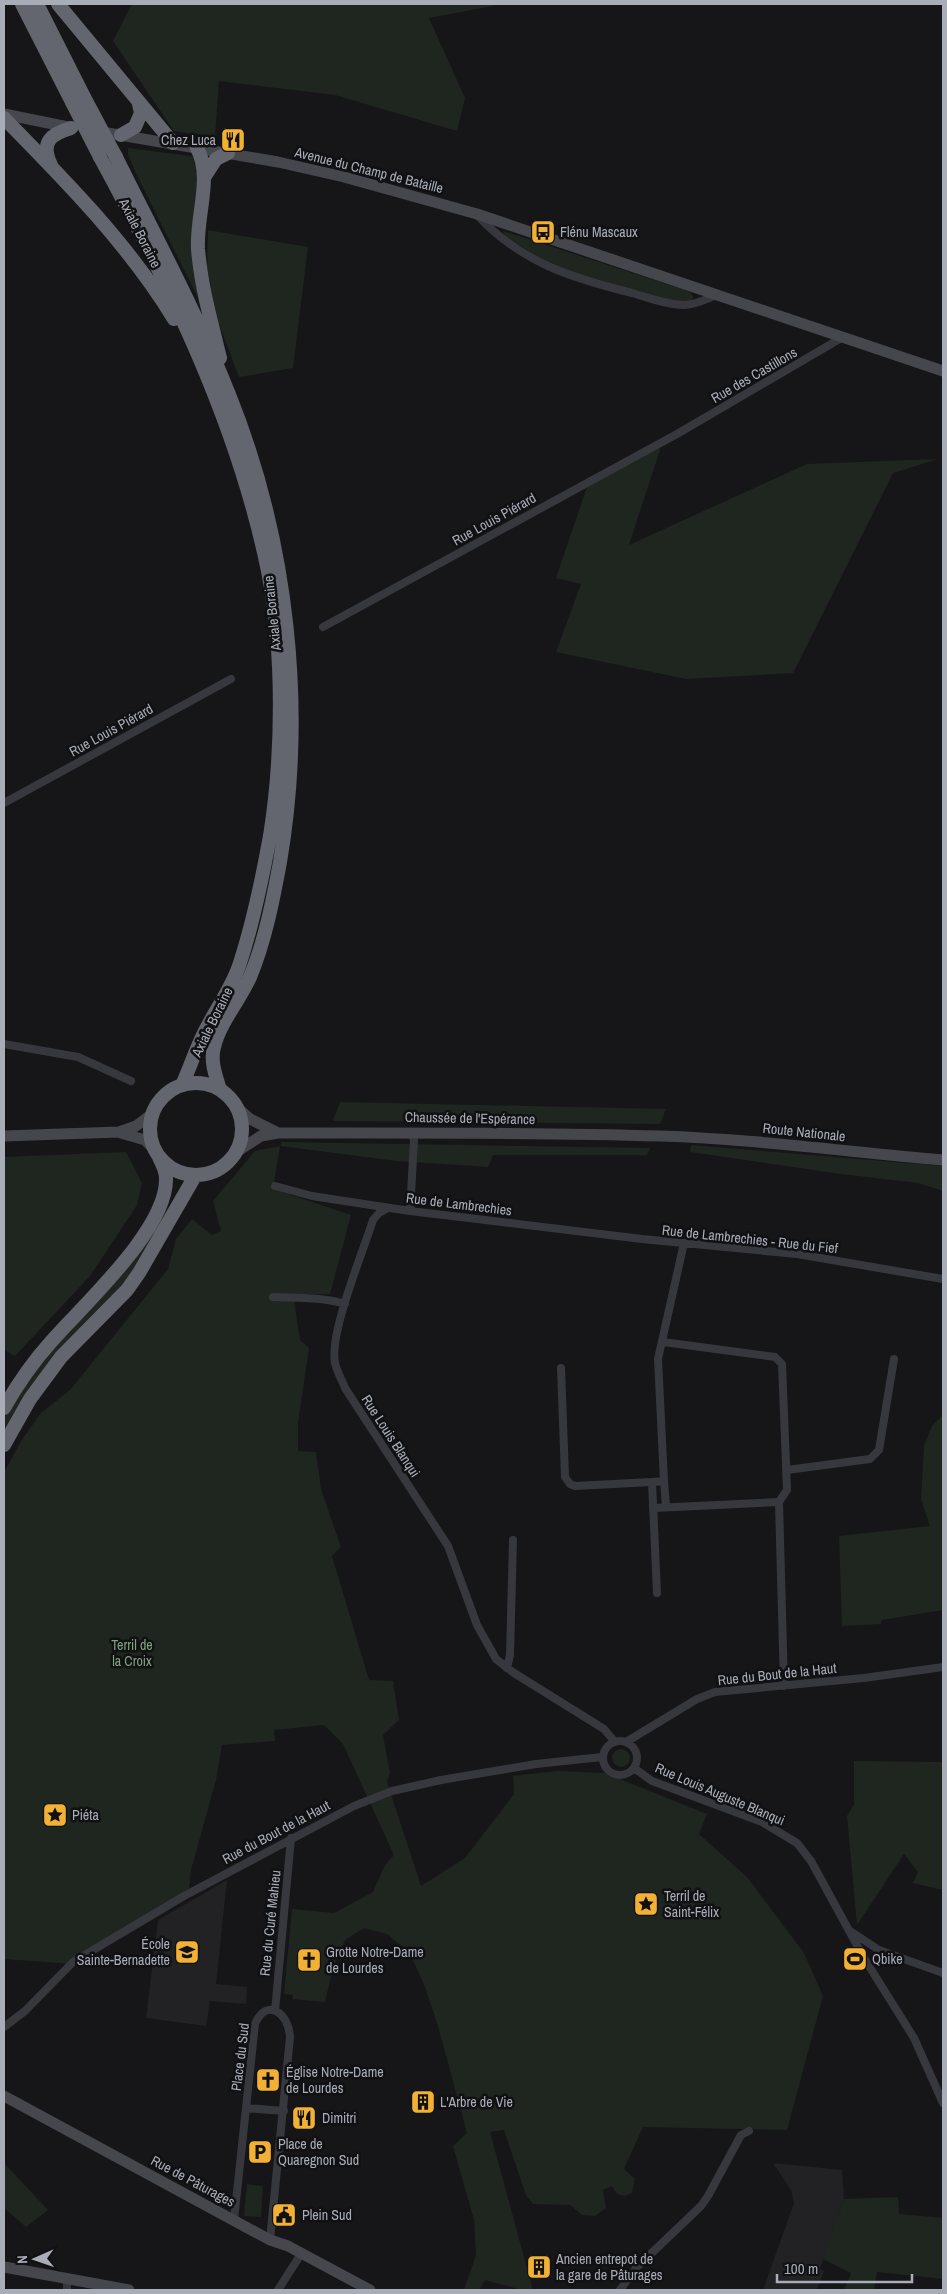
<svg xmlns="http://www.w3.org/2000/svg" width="947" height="2294" font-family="'Archivo Narrow',sans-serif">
<rect width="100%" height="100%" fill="#161618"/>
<path fill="#222225" d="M227,1880L216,1984L247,1987L246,2004L210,2001L206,2026L146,2018L158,1920Z
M773,2163L842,2170L844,2199L820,2269L824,2271L817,2290H763L794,2203L791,2190Z"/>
<path fill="#1e261f" d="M132,4H492L493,6L429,18L465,98L457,131L335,95L219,81L215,137L174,131L113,41Z
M128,148L198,157L199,171L194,212L199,300L136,174L128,154Z
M208,230L308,247L293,368L239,377L217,319L207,267Z
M503,231L688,291L693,296L692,301L673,303L560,271L505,236Z
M661,447L629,545L807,464L938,459L893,473L793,673L686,679L556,652L581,584L556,578L587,487Z
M340,1102L666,1109L660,1124L333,1121Z
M282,1142L650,1148L647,1155H493L488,1167L397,1161L280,1146L273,1189L351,1215L330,1294H293L300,1340L309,1348L298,1423V1451L316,1452L321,1489L341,1547L332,1556L369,1680L393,1681L399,1720L383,1735L390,1773L387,1782L421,1886L465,1858L514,1794L513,1776L558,1771L605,1773L707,1814L699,1834L747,1877L804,1953L823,1996L787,2130L643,2127L624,2169L635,2179L632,2193L625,2196L617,2194L612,2186L603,2190L606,2208L595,2216L582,2215L570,2205L533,2204L526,2195L504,2130L490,2132L533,2290H522L485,2280L479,2290H464L476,2255L474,2220L453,2146L467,2133L438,2026L425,1987L410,1953L387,1934L364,1928L345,1940L333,1968L325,2002L292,1999L293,1995L284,1994L292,1909L334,1913L373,1892L385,1865L394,1855L343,1744L324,1725L274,1730L275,1741L222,1745L216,1780L191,1870L188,1897L74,1964L4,1959V1472L23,1438L41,1413L70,1390L168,1269L176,1239L192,1219L212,1235L221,1231L213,1201L255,1151L280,1146Z
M691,1145L943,1166V1191L918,1183L841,1174L690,1152Z
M126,1152L142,1183L137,1205L90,1276L15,1356L4,1350V1157Z
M170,1203L154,1238L132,1274L4,1434V1418L26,1381L50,1351L141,1249Z
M943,1415V1610L882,1620L881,1624L842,1626L839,1536L930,1526L921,1499L924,1446L932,1426Z
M612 1758a9 9 0 1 1 18 0a9 9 0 1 1-18 0Z
M854,1761L943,1762V1890L913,1883L918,1872L904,1854L857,1925L847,1816L854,1804Z
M4,2163L48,2210L26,2227L4,2208Z
M247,2184L263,2186L261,2217L244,2216Z
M898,2197L899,2214L943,2218V2279L877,2272L874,2290H844L851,2273L823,2259L844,2199Z"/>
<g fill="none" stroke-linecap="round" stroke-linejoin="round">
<path stroke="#37383d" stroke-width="8" d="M478,216C522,263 572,278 632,293C649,298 667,305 684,305C696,305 706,299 717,295
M323,627L677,434L843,337
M4,803L231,679
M4,1044L78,1057L131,1081
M275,1186L312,1196L410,1211L642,1239L797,1254L943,1279
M388,1208L379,1213L373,1220C363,1252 329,1333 335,1363C337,1372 342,1380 345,1388L448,1546L477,1625L496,1659L514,1673L604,1729L615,1742
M410,1211L414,1141L412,1133
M273,1297C298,1298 322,1297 345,1304
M663,1342L775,1357L782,1364L787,1490L779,1502L784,1686
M561,1368L565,1477L570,1484L575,1486L652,1482
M787,1470L870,1459L879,1450L894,1359
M664,1481L666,1507
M654,1508L779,1502
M657,1593L652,1482L664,1481L658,1359L684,1243
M507,1668L510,1655L513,1540
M603 1758a17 17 0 1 1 34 0a17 17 0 1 1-34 0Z
M626,1742L697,1699L715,1692L864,1678L943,1667
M634,1768L652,1781L762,1822L797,1843L811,1861L864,1958L914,2038L943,2103
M850,1931L879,1950L943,1973
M275,2011L291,1838
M4,2027L25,2011L73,1962L184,1896L354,1806L392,1791L441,1780L536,1764L602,1757
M246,2108L284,2111
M234,2220L255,2024C267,1996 289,2014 290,2037L270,2240
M67,2278V2290
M278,2290L301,2254
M620,2290L637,2267L701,2206L708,2196L741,2135L749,2131"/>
<path stroke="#45474d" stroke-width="11" d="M4,114L73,128
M96,131L278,162L344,177L477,214L943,371
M234,1105L250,1119L278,1133
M121,1133L145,1140L154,1149
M4,1136L119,1132L136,1126L153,1113
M236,1152L261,1136L278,1133C405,1133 533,1132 660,1136C755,1139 849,1152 943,1160
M4,2096L270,2240L288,2246L370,2290
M4,2267L129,2290"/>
<path stroke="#63666e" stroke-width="14" d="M22,4L72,102
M37,4L84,97
M58,4L173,143
M4,118C65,180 129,245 174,319
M121,135L135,127L141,113L139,104
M197,148C213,177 196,215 198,249C201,286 211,321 220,358
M100,157C171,288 238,424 268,571C284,653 283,754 270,836C262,880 253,924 239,966C231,989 216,1009 205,1031C196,1048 190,1068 182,1085
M116,157C155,236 198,315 230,397C288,542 306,709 280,862C273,900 265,941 250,977C240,1000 220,1022 214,1047C210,1062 216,1076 220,1090
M51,165C40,142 51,134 71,128
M205,176L216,159L228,153
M150 1129a46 46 0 1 1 92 0a46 46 0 1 1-92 0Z
M4,1408C17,1385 32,1363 50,1343C82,1306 168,1229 166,1178C166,1170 162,1164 159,1157
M4,1445L30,1399L61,1357L127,1290L139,1273L195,1176"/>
<path stroke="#63666e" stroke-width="14" d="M84,97L116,157
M72,102L100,157"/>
</g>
<defs>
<symbol id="restaurant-square" viewBox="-11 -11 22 22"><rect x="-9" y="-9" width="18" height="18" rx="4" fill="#f2b134" stroke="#111113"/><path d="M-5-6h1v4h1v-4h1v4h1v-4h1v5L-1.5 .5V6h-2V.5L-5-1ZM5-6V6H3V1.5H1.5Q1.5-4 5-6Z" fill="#111"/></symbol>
<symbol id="bus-square" viewBox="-11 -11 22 22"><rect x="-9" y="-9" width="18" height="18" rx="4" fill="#f2b134" stroke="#111113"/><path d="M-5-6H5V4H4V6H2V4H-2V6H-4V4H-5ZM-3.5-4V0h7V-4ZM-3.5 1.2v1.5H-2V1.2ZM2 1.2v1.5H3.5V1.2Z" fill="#111"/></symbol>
<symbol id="sight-square" viewBox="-11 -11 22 22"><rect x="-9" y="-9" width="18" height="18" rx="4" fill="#f2b134" stroke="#111113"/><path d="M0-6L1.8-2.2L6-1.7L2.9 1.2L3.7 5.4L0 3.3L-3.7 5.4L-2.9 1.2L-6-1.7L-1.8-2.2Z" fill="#111"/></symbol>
<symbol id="school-square" viewBox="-11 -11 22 22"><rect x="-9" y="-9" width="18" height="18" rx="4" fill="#f2b134" stroke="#111113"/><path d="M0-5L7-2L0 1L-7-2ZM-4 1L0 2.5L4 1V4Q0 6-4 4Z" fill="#111"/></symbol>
<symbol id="stadium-square" viewBox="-11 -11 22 22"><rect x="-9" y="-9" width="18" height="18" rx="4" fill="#f2b134" stroke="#111113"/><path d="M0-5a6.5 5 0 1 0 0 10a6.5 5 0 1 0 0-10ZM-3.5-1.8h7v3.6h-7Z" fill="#111"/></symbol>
<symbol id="church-square" viewBox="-11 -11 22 22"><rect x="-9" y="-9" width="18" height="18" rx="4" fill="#f2b134" stroke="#111113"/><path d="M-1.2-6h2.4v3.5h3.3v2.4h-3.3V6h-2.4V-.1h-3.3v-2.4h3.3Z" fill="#111"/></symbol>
<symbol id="building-square" viewBox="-11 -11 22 22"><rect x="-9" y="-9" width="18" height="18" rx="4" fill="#f2b134" stroke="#111113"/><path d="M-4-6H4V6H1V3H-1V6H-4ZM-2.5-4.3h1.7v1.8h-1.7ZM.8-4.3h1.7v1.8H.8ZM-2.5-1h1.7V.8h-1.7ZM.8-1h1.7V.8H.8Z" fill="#111"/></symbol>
<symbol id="parking-square" viewBox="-11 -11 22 22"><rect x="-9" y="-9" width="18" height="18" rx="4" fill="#f2b134" stroke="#111113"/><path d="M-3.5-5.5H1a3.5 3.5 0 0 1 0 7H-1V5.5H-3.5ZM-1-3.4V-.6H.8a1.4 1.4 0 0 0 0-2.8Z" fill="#111"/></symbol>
<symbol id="civic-square" viewBox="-11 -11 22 22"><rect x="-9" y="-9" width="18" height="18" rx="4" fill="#f2b134" stroke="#111113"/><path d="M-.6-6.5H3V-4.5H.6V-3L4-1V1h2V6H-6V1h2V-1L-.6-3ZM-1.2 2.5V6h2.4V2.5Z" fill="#111"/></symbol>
</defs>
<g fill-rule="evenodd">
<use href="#restaurant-square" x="219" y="126" width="28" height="28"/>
<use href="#bus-square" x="529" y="218" width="28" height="28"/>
<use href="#sight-square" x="41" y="1801" width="28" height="28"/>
<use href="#sight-square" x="632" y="1890" width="28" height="28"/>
<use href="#school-square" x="173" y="1938" width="28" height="28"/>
<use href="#stadium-square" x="841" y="1945" width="28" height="28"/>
<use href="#church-square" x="295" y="1946" width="28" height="28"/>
<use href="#church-square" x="254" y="2066" width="28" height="28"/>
<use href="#building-square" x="409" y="2088" width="28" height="28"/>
<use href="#restaurant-square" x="290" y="2104" width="28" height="28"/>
<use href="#parking-square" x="246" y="2138" width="28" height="28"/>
<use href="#civic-square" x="270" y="2201" width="28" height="28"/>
<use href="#building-square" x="525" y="2253" width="28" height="28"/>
</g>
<g text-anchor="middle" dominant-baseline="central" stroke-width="5" stroke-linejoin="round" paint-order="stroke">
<g font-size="14" fill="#a8adb8" stroke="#111113" text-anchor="start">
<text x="216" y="140" text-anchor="end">Chez Luca</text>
<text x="560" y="232">Flénu Mascaux</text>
<text x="72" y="1815">Piéta</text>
<text x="664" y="1896">Terril de<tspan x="664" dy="16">Saint-Félix</tspan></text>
<text x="170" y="1944" text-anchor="end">École<tspan x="170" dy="16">Sainte-Bernadette</tspan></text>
<text x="326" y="1952">Grotte Notre-Dame<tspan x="326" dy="16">de Lourdes</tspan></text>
<text x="872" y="1959">Qbike</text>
<text x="286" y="2072">Église Notre-Dame<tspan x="286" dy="16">de Lourdes</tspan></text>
<text x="440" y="2102">L'Arbre de Vie</text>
<text x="322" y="2118">Dimitri</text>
<text x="278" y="2144">Place de<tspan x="278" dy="16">Quaregnon Sud</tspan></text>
<text x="302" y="2215">Plein Sud</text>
<text x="556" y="2259">Ancien entrepot de<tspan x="556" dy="16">la gare de Pâturages</tspan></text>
</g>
<g font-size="14" fill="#a8adb8" stroke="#111113">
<text transform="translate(369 170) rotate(14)">Avenue du Champ de Bataille</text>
<text transform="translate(140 233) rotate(63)">Axiale Boraine</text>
<text transform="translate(754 375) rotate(-30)">Rue des Castillons</text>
<text transform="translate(494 519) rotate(-29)">Rue Louis Piérard</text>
<text transform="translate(272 613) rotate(-96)">Axiale Boraine</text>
<text transform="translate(111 730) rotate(-29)">Rue Louis Piérard</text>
<text transform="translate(212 1022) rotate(-64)">Axiale Boraine</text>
<text transform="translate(470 1118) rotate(1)">Chaussée de l'Espérance</text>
<text transform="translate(804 1132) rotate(6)">Route Nationale</text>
<text transform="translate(459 1204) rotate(7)">Rue de Lambrechies</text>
<text transform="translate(750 1239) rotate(6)">Rue de Lambrechies - Rue du Fief</text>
<text transform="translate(391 1436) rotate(57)">Rue Louis Blanqui</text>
<text transform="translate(777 1674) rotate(-6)">Rue du Bout de la Haut</text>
<text transform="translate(720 1794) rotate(23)">Rue Louis Auguste Blanqui</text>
<text transform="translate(276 1832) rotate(-28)">Rue du Bout de la Haut</text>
<text transform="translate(270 1923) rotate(-84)">Rue du Curé Mahieu</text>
<text transform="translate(240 2057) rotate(-83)">Place du Sud</text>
<text transform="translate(193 2181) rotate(28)">Rue de Pâturages</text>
</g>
<g font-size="14" fill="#7fa381" stroke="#111113">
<text x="132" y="1645">Terril de<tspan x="132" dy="16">la Croix</tspan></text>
</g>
</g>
<rect width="947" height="2294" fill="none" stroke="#a8adb8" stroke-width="10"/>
<g transform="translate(35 2259) rotate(268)" stroke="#111113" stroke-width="4" paint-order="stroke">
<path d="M0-4L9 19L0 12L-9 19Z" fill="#a8adb8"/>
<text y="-8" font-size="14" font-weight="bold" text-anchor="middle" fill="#a8adb8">N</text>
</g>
<path d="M777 2274v8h135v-8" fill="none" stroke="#a8adb8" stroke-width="2.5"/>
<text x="784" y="2274" font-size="15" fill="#a8adb8" stroke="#111113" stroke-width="4" paint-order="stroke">100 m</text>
</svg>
